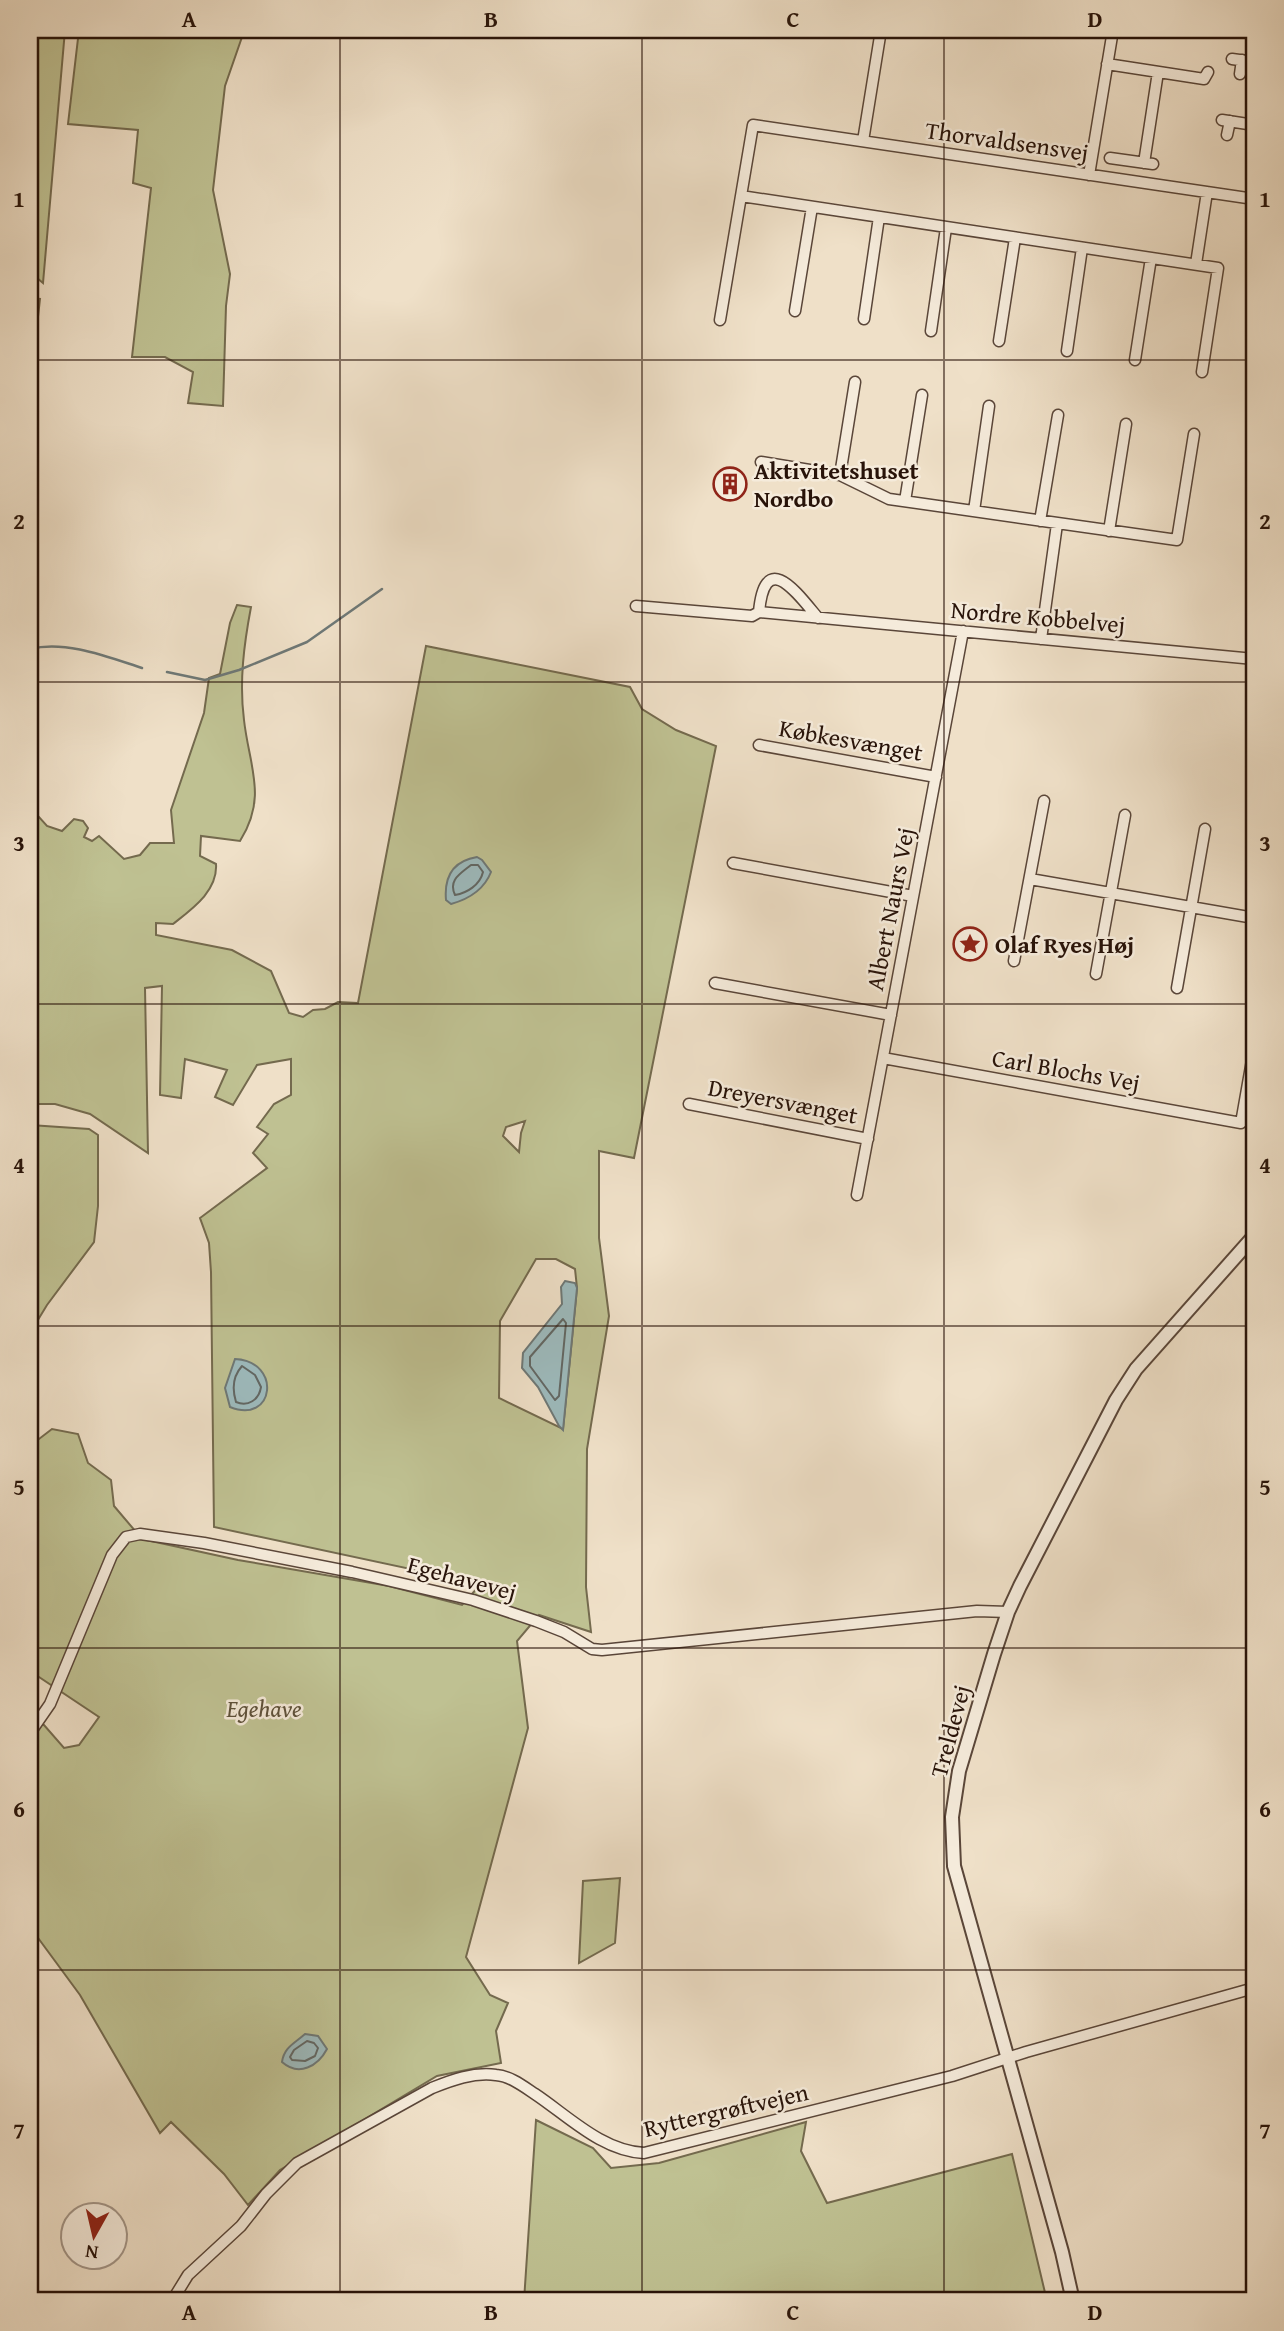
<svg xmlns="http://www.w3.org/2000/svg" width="1284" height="2331" font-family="'Gentium Book Plus',serif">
<rect width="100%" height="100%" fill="#efe0c8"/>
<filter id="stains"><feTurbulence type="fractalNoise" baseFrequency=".00286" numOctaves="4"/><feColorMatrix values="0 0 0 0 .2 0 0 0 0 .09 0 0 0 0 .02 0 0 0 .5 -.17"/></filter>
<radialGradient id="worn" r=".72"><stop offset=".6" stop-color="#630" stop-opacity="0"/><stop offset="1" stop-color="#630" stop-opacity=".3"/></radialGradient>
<path fill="#bfc192" stroke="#746a4e" stroke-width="2" fill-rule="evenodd" d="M30,30H65L43,283L30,272Z
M79,30H243L240,34L231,31L242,37L225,86L213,190L230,274L226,306L223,406L188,403L193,372L165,357H132L151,188L133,183L138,130L68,124Z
M30,298L40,299L30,388Z
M237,605L251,607C244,644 239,682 244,720C249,766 268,797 240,841L201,836L200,856L216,864C218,891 192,909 173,924L156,923V935L232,950L271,971L289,1013L303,1017L313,1010L325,1009L338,1002L358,1003L426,646L630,687L642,709L676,730L716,746L634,1158L599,1151V1238L609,1316L587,1449L586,1587L591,1632L539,1615L517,1641L528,1728L466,1957L490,1995L508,2003L496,2031L501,2063L437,2076L280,2170L248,2205L224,2174L171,2122L160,2133L80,1995L30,1927V1772L37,1742L30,1735V1724L44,1725L64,1748L79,1745L99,1717L30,1671V1457L35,1442L52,1429L78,1434L88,1463L111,1480L114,1506L142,1539L238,1560L389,1586L462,1605L481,1584L214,1527L211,1272L209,1243L200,1218L267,1168L253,1153L268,1134L257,1127L274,1104L291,1095V1059L257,1065L233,1105L215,1097L227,1070L185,1059L181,1098L160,1095L162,986L145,988L148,1153L90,1114L55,1104H30V807L47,826L62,831L74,819L83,821L88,828L84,837L92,841L99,836L124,859L140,855L150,843H174L171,810L204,713L209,678L220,674L230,623ZM525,1121L521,1133L519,1152L503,1136L506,1127ZM536,1259H556L575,1269L577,1288L563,1429L499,1398L500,1321Z
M30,1125L89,1129L98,1135V1206L94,1242L47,1305L30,1333Z
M620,1878L615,1943L579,1963L583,1881Z
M536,2120L593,2148L611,2168L659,2163L806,2122L801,2151L827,2203L1012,2154L1047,2301H524Z"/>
<path fill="#9dbbbe" stroke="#6e7876" stroke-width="2" d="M477,857L482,860L491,872C484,890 469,899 451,904L446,900C444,877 453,861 477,857Z
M565,1281L575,1283L577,1288L563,1430L559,1426L538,1387L522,1368L523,1353L562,1304L561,1287Z
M235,1359C282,1361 275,1425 230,1407L225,1388Z
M305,2034L318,2036L327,2049C318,2066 299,2077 282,2062C284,2047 295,2043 305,2034Z"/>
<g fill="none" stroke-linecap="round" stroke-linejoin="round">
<path stroke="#626764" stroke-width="2" d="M471,865H478L483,872C480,885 467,893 455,895C448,880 460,874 471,865Z
M563,1319L566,1323L559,1396L555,1400L530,1366V1357Z
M242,1366L255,1375L261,1387C259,1400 248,1407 236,1402C232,1389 233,1376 242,1366Z
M307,2041L314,2043L318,2048L315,2056L305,2061L292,2060L290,2057L294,2050Z"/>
<path stroke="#6e7876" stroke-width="2.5" d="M30,649C66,640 108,657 142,668
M167,672L205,680L239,670L307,642L382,589"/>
<defs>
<path id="minor" d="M1090,30L1112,33
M1232,59L1254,62
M1107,64L1204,79L1208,72
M1240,74L1242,60
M1222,120L1254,125
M1227,135L1230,121
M863,141L881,30
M1110,158L1153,164
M1144,163L1158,72
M1089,175L1113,30
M741,196L1218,268L1202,372
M1196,264L1207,192
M795,311L812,207
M864,319L879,217
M720,320L753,125L1254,199
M931,331L946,228
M999,341L1015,238
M1067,351L1082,248
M1135,360L1151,258
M855,382L840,475L889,499L1177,540L1194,434
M761,462L840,475
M905,501L922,395
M974,511L989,406
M1040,521L1058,415
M1109,531L1126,424
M636,606L752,616L759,612
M818,618C797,593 765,548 759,612C924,628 1089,643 1254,659
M1041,639L1057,524
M759,745L936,777
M733,863L913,896
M1030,879L1254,918
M1014,961L1044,801
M1096,974L1125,815
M715,983L891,1015
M1177,988L1205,829
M883,1058L1241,1123L1254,1049
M689,1104L868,1139
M857,1195L963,631
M30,1740L32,1730L50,1704L112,1555L126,1537L140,1534L204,1543L352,1572L473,1600L536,1621L564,1632L592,1649L602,1650L977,1611L1008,1612
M172,2301L188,2275L241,2226L266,2194L297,2163L432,2088C452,2080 473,2072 496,2075C510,2076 523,2086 535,2094C568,2116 602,2151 644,2153L952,2076L1026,2052L1254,1988"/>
<path id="tertiary" d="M1073,2301L1062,2252L954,1866L952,1817L959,1771L994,1654L1008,1612L1020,1586L1116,1400L1136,1369L1254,1236"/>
</defs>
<use href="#minor" stroke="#5a4639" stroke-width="13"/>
<use href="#tertiary" stroke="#5a4639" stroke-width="16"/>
<use href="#minor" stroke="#f5ebdb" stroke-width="10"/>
<use href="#tertiary" stroke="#f5ebdb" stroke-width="12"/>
</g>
<path fill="none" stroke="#281309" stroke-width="2" stroke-opacity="0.55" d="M340,30V2301M642,30V2301M944,30V2301M30,360H1254M30,682H1254M30,1004H1254M30,1326H1254M30,1648H1254M30,1970H1254"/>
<defs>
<symbol id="building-ring" viewBox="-11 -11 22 22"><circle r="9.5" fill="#f5ebdb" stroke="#8f2418" stroke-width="1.5"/><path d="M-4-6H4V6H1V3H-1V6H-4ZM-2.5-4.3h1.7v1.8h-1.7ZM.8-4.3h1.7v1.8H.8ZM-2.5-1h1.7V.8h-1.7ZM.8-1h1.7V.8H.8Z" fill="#8f2418"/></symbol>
<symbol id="sight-ring" viewBox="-11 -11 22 22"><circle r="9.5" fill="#f5ebdb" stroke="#8f2418" stroke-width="1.5"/><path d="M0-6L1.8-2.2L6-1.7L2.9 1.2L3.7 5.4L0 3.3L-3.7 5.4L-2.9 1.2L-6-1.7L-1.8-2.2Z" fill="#8f2418"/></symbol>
</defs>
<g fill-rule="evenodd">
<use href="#building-ring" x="711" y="465" width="38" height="38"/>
<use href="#sight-ring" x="951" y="925" width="38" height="38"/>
</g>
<g text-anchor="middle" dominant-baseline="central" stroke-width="5" stroke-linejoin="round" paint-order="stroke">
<g font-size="24" fill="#281309" stroke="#f5ebdb">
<text transform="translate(1007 141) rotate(8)">Thorvaldsensvej</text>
<text transform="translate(1038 617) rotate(5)">Nordre Kobbelvej</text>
<text transform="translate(851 740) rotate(10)">Købkesvænget</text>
<text transform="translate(890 909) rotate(-79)">Albert Naurs Vej</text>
<text transform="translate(1066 1070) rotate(10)">Carl Blochs Vej</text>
<text transform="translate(783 1101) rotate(11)">Dreyersvænget</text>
<text transform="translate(462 1578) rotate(15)">Egehavevej</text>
<text transform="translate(950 1731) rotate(-75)">Treldevej</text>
<text transform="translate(726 2110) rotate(-13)">Ryttergrøftvejen</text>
</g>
<g font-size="24" font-weight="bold" fill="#281309" stroke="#f5ebdb" text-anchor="start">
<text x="754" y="470">Aktivitetshuset<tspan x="754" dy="28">Nordbo</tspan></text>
<text x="995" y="944">Olaf Ryes Høj</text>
</g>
<g font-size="24" font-style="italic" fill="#5d5039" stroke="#f5ebdb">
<text x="264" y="1708">Egehave</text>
</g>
</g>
<rect width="1284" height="2331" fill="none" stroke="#efe0c8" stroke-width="77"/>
<g transform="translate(94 2236) rotate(188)"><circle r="33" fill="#f5ebdb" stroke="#a39587" stroke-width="2"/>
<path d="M0-5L12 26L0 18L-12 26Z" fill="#8f2418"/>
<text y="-10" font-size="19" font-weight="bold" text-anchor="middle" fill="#281309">N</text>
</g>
<rect x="38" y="38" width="1208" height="2254" fill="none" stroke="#281309" stroke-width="2.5"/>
<g font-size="23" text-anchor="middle" font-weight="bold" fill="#281309">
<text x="189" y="27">A</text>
<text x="491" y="27">B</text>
<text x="793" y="27">C</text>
<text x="1095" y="27">D</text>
<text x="19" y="207">1</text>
<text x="1265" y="207">1</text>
<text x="19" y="529">2</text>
<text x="1265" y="529">2</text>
<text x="19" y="851">3</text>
<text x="1265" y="851">3</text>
<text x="19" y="1173">4</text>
<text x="1265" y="1173">4</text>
<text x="19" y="1495">5</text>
<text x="1265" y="1495">5</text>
<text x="19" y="1817">6</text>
<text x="1265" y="1817">6</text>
<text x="19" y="2139">7</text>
<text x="1265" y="2139">7</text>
<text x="189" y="2320">A</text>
<text x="491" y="2320">B</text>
<text x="793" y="2320">C</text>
<text x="1095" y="2320">D</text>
</g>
<rect width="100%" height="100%" filter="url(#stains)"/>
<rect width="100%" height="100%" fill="url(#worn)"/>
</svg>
